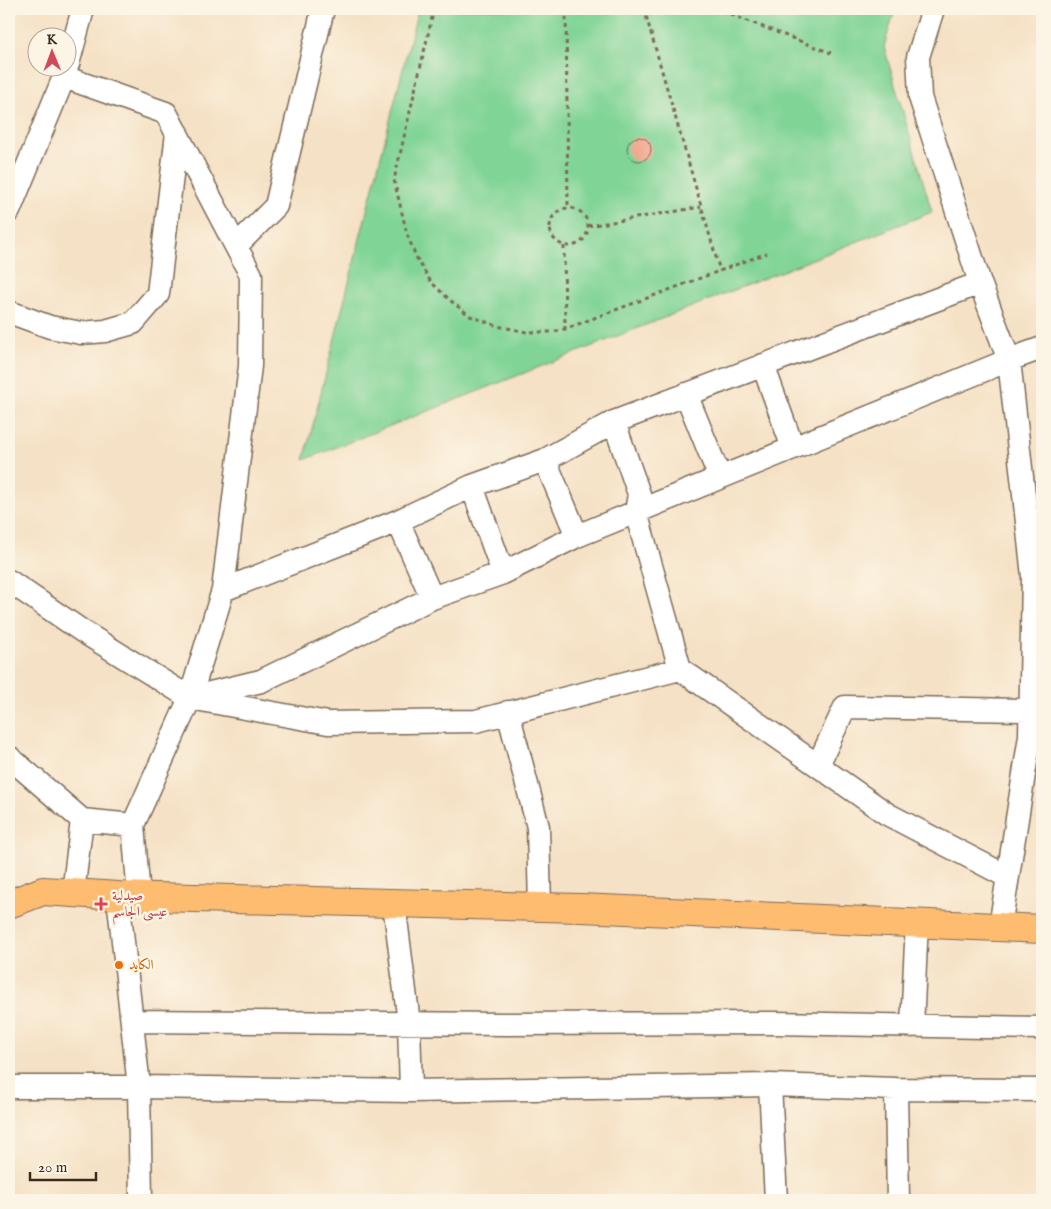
<svg xmlns="http://www.w3.org/2000/svg" width="1051" height="1209" font-family="'IM FELL English',Amiri,serif">
<rect width="100%" height="100%" fill="#fcf5e5"/>
<filter id="ink" filterUnits="userSpaceOnUse"><feTurbulence type="fractalNoise" baseFrequency=".02" numOctaves="2"/><feDisplacementMap in="SourceGraphic" scale="10" xChannelSelector="R" yChannelSelector="G"/><feConvolveMatrix kernelMatrix="1 2 1 2 8 2 1 2 1" color-interpolation-filters="sRGB"/></filter>
<filter id="wash" filterUnits="userSpaceOnUse"><feTurbulence type="fractalNoise" baseFrequency=".0096" numOctaves="4" result="noise"/><feDisplacementMap in="SourceGraphic" scale="20" xChannelSelector="R" yChannelSelector="G"/><feGaussianBlur stdDeviation="1.12" result="paint"/><feColorMatrix in="noise" values="0 0 0 0 0 0 0 0 0 0 0 0 0 0 0 0 0 1.4 0 .05"/><feComposite in="paint" operator="in"/></filter>
<g filter="url(#wash)">
<rect width="100%" height="100%" fill="#f5e1c5"/>
<path fill="#80d496" stroke="#5e7f5a" d="M418,9H895L884,47L932,212L304,460Z"/>
<g id="blocks">
<path fill="#f2a993" d="M627 149a12 12 0 1 1 24 0a12 12 0 1 1-24 0Z"/>
</g>
</g>
<g filter="url(#ink)">
<use href="#blocks" fill-opacity="0" stroke="#7c6a58" stroke-width="1"/>
<g fill="none" stroke-linecap="round" stroke-linejoin="round">
<defs>
<path id="minor" d="M933,9L918,57L920,97L980,283L1009,360L1033,576L1030,736L1000,927
M68,64L83,9
M64,77L166,113L251,275L250,366L223,590L190,698L133,825L139,896
M9,211L64,77L66,68
M236,246L276,206L323,9
M9,312L50,327L81,333L105,331L133,323L158,294L177,133
M763,365L793,448
M686,394L720,478
M614,422L639,494L636,512L680,669
M545,460L577,536
M472,486L503,573
M398,521L432,598
M9,581L82,631L190,698L328,723L476,721L680,669L887,814L1008,877
M223,590L398,521L472,486L545,460L614,422L980,283
M198,696L261,681L432,598L503,573L577,536L1009,360L1042,348
M508,712L538,827L540,907
M9,757L82,820L133,825
M818,765L845,707L1030,710
M73,893L82,820
M118,896L139,1087L141,1200
M394,903L409,1023L411,1091
M132,1021L507,1024L774,1023L1042,1028
M912,1026L917,923
M770,1085L776,1200
M9,1087H139L411,1091L770,1085L896,1089L1042,1090
M896,1089L898,1200"/>
<path id="major" d="M9,904L43,891L118,896L581,908L1042,929"/>
</defs>
<use href="#minor" stroke="#7c6a58" stroke-width="25"/>
<use href="#major" stroke="#7c6a58" stroke-width="30"/>
<path stroke="#7c6a58" stroke-width="3" stroke-dasharray="4 4" stroke-linecap="butt" d="M434,9L394,180L407,234L416,257L431,282L451,301L470,316L497,326L527,332H551L565,329L767,253
M566,9L568,208
M644,9L720,271
M716,9L831,53
M550 227a19 19 0 1 1 38 0a19 19 0 1 1-38 0Z
M588,226L701,207
M564,246L565,329"/>
<use href="#minor" stroke="#fff" stroke-width="22"/>
<use href="#major" stroke="#febc70" stroke-width="28"/>
</g>
</g>
<path fill="#e0444e" stroke="#fcf5e5" stroke-width="2" d="M98.5 896.5h5v5h5v5h-5v5h-5v-5h-5v-5h5z"/>
<circle fill="#e8710a" stroke="#fcf5e5" stroke-width="2" cx="119" cy="965" r="5"/>
<g text-anchor="middle" dominant-baseline="central" stroke-width="5" stroke-linejoin="round" paint-order="stroke">
<g font-size="14" fill="#be3a42" stroke="#fcf5e5" text-anchor="start">
<text x="112" y="896">صيدلية<tspan x="112" dy="16">عيسى الجاسم</tspan></text>
</g>
<g font-size="14" fill="#c56008" stroke="#fcf5e5" text-anchor="start">
<text x="129" y="965">الكايد</text>
</g>
</g>
<rect width="1051" height="1209" fill="none" stroke="#fcf5e5" stroke-width="30"/>
<g transform="translate(52 52) rotate(359)"><circle r="24" fill="#fcf5e5" stroke="#afa495"/>
<path d="M0-4L9 19L0 12L-9 19Z" fill="#d1495b"/>
<text y="-8" font-size="14" font-weight="bold" text-anchor="middle" fill="#3b2a1e">K</text>
</g>
<path d="M30 1172v8h66v-8" fill="none" stroke="#3b2a1e" stroke-width="2.5"/>
<text x="38" y="1172" font-size="15" fill="#3b2a1e" stroke="#fcf5e5" stroke-width="4" paint-order="stroke">20 m</text>
</svg>
